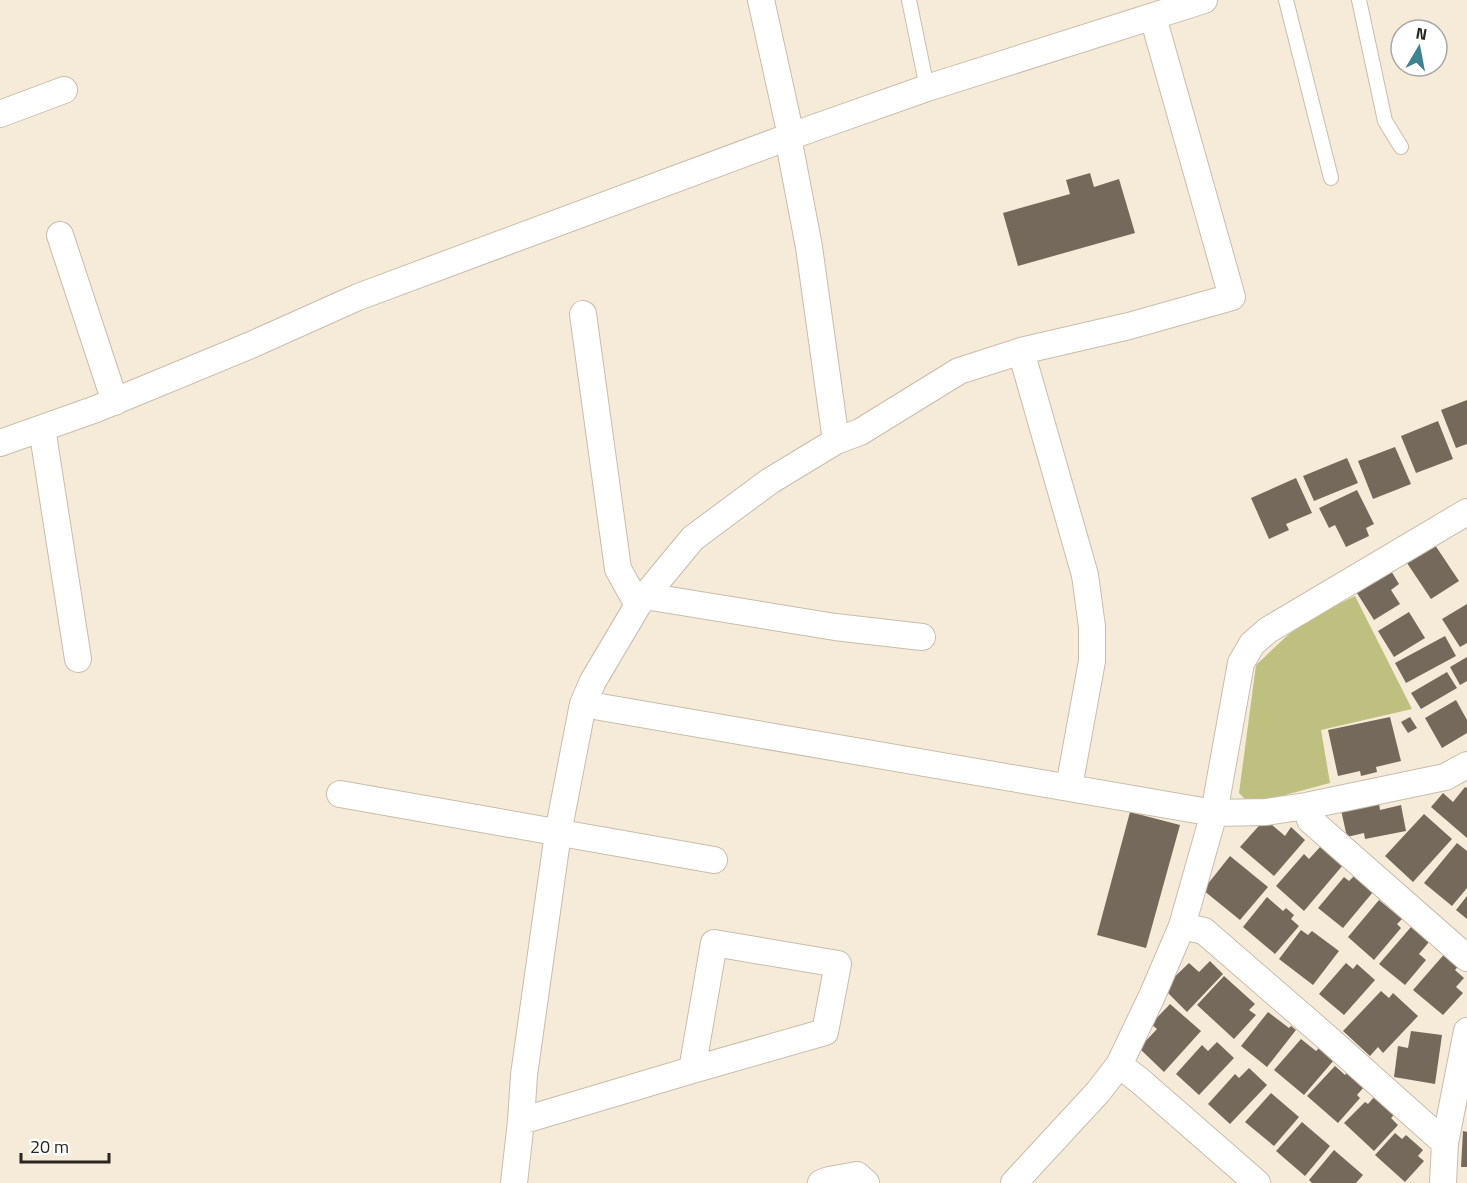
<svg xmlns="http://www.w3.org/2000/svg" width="1467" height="1183" font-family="'Titillium Web',sans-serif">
<rect width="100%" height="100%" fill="#f6ebd9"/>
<path fill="#bec07f" d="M1355,596L1412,709L1321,730L1330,783L1259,802L1247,801L1239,793L1256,665L1289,634L1316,615Z"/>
<path fill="#75695b" d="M1090,173L1094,187L1119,179L1135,233L1018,266L1003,213L1070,194L1066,180Z
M1467,400V444L1456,448L1441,410Z
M1438,421L1453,459L1416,473L1401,436Z
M1395,447L1411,484L1373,499L1358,461Z
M1347,458L1358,483L1314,501L1303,476Z
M1296,478L1312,513L1286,524L1289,530L1269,539L1251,498Z
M1357,490L1374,524L1366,528L1369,536L1346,547L1335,525L1329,528L1319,508Z
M1435,545L1459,581L1431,599L1407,563Z
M1390,569L1399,584L1391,590L1400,604L1374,620L1355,590Z
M1467,604V643L1460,647L1442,619Z
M1409,612L1425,638L1394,657L1378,631Z
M1445,636L1456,656L1406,683L1395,663Z
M1467,657V681L1460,685L1450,667Z
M1447,672L1457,688L1421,709L1411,693Z
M1456,700L1467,720V733L1442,748L1425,718Z
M1390,717L1401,761L1376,767L1377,772L1361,776L1360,771L1338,776L1328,730Z
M1410,717L1417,728L1408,733L1401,722Z
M1465,787L1467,788V838L1431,807L1443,793L1453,802Z
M1379,803L1380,810L1401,805L1406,831L1365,839L1364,833L1347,837L1341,810Z
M1130,812L1180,825L1146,948L1097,935Z
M1424,814L1452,839L1413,882L1385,856Z
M1265,819L1285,836L1291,827L1305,840L1274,876L1240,847Z
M1457,843L1467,851V888L1452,906L1424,883Z
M1321,846L1343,865L1304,911L1276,886L1304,854L1309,859Z
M1230,856L1268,887L1240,920L1203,890Z
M1354,876L1373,892L1343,928L1318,908L1344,877L1349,881Z
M1467,896V919L1456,910Z
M1267,897L1283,911L1286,908L1294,915L1291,919L1299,926L1275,954L1243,927Z
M1379,900L1402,919L1397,924L1401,928L1374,960L1348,937Z
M1411,927L1429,942L1419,954L1426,960L1405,985L1379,964Z
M1301,930L1308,935L1312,931L1339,951L1313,985L1279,959Z
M1447,951L1461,963L1455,970L1464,978L1456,987L1463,993L1443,1015L1413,990Z
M1210,961L1223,974L1187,1012L1163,988L1189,963L1199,972Z
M1346,963L1353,969L1357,964L1375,980L1344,1015L1319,994Z
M1224,976L1255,1004L1249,1010L1256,1015L1234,1039L1197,1005Z
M1381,991L1389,998L1393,993L1418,1016L1383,1053L1378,1047L1370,1056L1343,1031Z
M1170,1004L1201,1031L1164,1072L1139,1048L1157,1029L1151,1024Z
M1268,1012L1289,1028L1291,1026L1296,1030L1267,1067L1241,1046Z
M1411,1031L1442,1035L1435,1084L1394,1077L1398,1046L1408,1048Z
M1301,1039L1316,1051L1319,1048L1334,1060L1304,1095L1274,1070Z
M1217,1042L1234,1058L1199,1095L1176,1074L1202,1045L1208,1051Z
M1335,1066L1345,1075L1348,1071L1365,1086L1357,1095L1360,1098L1338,1123L1307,1096Z
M1249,1068L1267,1085L1230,1124L1208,1104L1235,1074L1239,1078Z
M1271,1093L1299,1117L1274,1146L1245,1122Z
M1375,1096L1395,1114L1391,1118L1398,1125L1374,1151L1344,1123L1365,1102L1368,1104Z
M1302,1122L1330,1146L1305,1176L1276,1151Z
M1463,1131L1467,1132V1167H1461Z
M1395,1133L1402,1139L1406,1135L1423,1150L1418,1156L1424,1161L1405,1182L1375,1155Z
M1334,1150L1363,1175L1356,1183H1312L1309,1180Z"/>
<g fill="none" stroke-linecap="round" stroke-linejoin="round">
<defs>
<path id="service" d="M909,0L927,88
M1286,0L1331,178
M1359,0L1385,121L1401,147"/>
<path id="minor" d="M761,0L791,136
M0,114L64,90
M788,137L809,247L836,441
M60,235L115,402
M583,314L618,569L638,605
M1021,351L1085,575L1092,627V661L1069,787
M42,428L78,659
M0,443L96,409L251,345L358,297L791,136L927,88L1204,0
M645,596L835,627L922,637
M583,704L1214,813L1266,812L1306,806L1445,777L1467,765
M340,794L714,860
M1306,806L1310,820L1467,958
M1182,926L1204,931L1324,1035L1445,1143
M1119,1065L1139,1080L1257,1183
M521,1121L692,1070L825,1032L838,964L714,943L692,1070
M514,1183L521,1121L524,1075L558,833L583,704L593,681L638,605L645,596L693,538L770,481L836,441L860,432L959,371L1021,351L1129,326L1232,297L1153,17
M821,1183L829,1180L857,1175L866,1183
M1014,1183L1098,1092L1119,1065L1152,996L1182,926L1214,813L1241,663L1252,644L1268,630L1467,512
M1443,1183L1445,1143L1467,1031"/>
</defs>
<use href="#service" stroke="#c8bdac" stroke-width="16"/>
<use href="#minor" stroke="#c8bdac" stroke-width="28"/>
<use href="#service" stroke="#fff" stroke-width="14"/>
<use href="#minor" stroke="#fff" stroke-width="26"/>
</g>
<g transform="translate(1419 48) rotate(10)"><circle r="28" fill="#ffffff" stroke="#a9a8a5" stroke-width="1.5"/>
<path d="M0-4.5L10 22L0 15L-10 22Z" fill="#3e8490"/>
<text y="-9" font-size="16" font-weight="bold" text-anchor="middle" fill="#29251f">N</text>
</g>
<path d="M21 1153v9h88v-9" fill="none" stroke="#29251f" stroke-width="3"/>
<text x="30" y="1153" font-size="18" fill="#29251f" stroke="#ffffff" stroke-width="4.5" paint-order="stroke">20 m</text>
</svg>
